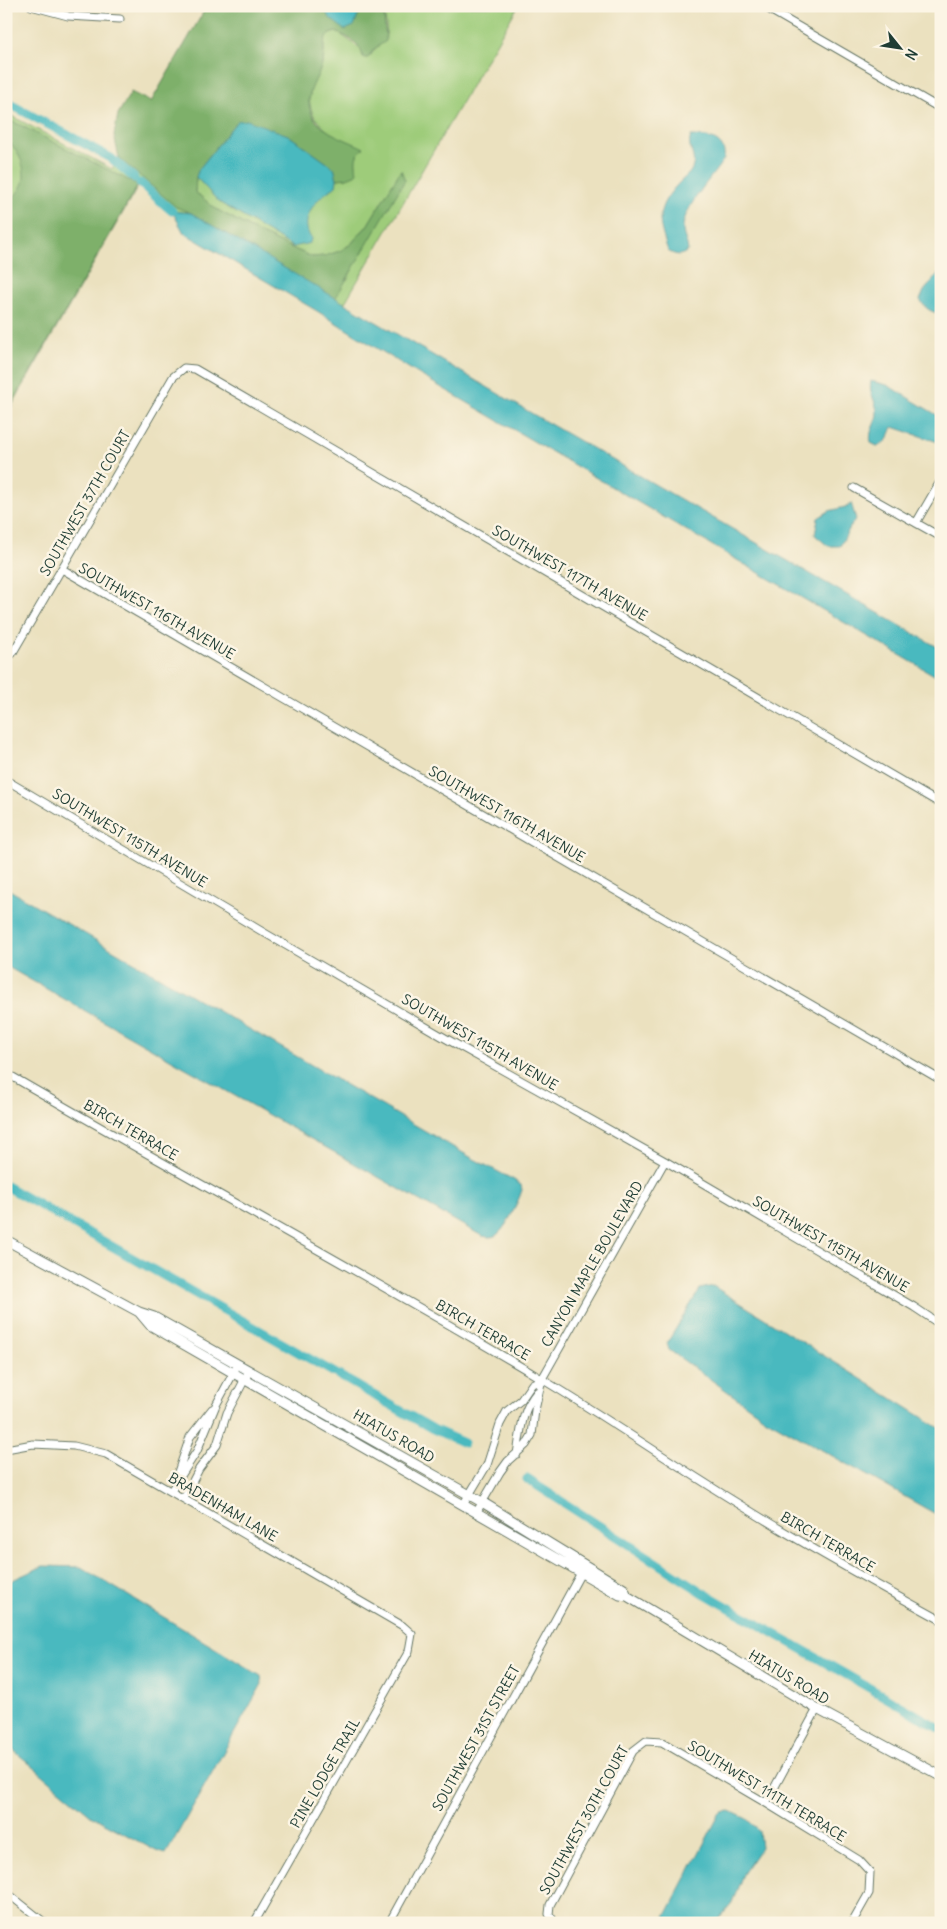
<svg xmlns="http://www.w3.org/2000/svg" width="947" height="1929" font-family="Delius,sans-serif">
<rect width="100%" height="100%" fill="#fcf5e5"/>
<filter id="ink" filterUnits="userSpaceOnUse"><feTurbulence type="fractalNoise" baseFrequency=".02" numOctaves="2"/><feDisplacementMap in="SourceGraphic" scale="10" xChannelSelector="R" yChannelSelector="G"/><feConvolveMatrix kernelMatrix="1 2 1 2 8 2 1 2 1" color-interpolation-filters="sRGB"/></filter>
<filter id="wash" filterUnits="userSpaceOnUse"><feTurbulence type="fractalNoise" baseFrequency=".0096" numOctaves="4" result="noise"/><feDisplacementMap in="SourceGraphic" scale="20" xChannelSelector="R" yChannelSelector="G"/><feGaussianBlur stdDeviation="1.12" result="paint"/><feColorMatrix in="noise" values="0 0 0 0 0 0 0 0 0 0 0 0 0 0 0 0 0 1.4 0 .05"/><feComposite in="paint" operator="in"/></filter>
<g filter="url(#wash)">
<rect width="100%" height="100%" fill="#ebe1bf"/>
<path fill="#9ecc7a" stroke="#5e8457" d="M207,6L183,152L193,202L347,280L401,170L367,226L351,244L340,251L325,256L312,257L263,235L216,209L195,192L196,177L219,202L293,247L310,238C300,222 312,203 325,193C329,190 333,189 336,186L337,179L347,178L356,166L355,159L358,152C334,134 300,121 312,85C315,77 322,69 323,60C326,48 319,35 336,32C349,38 358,50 371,55C375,46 383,45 386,35C388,27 383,17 386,6H518L344,304L191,213L172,211L140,183L6,416V113L112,169Z"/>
<path fill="#7eb06a" stroke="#4e764f" d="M207,6H386L384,15L386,41L374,49L368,58H364C362,56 362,53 361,50C357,42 344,35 336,32C319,35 326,48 323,60C319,81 300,95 314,118C322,132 350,141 364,148C353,155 356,163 357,174L347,178L337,179L334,168L288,135L237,121L199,169L196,177L195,192L216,209L263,235L312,257L325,256L340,251L351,244L367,226L401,170L405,180L335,299L191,213L176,207L119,158L114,135L118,114L131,92L151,102Z
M14,122L138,185L6,414V206C12,199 20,191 23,183C27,167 18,149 6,140V125Z"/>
<path fill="#49b9bf" stroke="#347b7a" d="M321,6H357L359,13L354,26L345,30L331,19Z
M247,120L288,135L334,168L337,179L336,186C333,189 329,190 326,193C312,203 300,222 311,238L310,243L293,247L219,202L196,177L199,169L237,121Z
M691,136C706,136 727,139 724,159C713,176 682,209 683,229C683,237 688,243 688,251C681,256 676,256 668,251C658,221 654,210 678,184C683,178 691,174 693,166C696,155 686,147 691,136Z
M172,211L191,213L543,420L941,649V679L420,375L317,311L184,233Z
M941,270V313C931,313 925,308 920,300L924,291Z
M871,381L887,385L937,415L941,421V442H938L893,427C889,436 888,443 877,446L871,443C868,429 877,424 877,412C876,400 868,393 871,381Z
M851,503L856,519L853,522L840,546H828L815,535L818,518L829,511L849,506Z
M6,888L472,1158L514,1180L521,1185L522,1190C518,1202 508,1225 498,1234C493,1238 488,1237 482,1236L6,966Z
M713,1286L941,1429V1517L765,1418L669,1350L667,1343L700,1289Z
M43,1566L81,1567L261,1676L262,1684L166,1854L156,1851L92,1816L6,1744V1583Z
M730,1811L747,1819L759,1831L761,1847L743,1874L731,1905L715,1923H662L719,1815L722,1812Z"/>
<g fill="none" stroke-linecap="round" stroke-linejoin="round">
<path stroke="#49b9bf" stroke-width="9" d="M6,102L111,158L134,178
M140,183L172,211
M6,1186L433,1429L464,1443
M527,1479L702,1592L941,1729"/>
</g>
</g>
<g filter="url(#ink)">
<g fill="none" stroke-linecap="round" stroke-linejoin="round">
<defs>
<path id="minor" d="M31,6L68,16L120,19
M763,6L941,109
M854,488L941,537
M916,523L941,480
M62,569L941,1080
M12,654L173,377L184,368L195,369L941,804
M6,780L263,932L445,1038L665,1161L914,1307L941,1325
M6,1073C183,1176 364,1273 540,1378C612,1421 680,1469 752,1512C813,1550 877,1585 941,1620
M6,1449L33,1444L74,1446L106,1454L403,1626L412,1634L409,1651L254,1923
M517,1454C521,1431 521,1411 537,1392
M175,1481L190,1437L212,1409
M171,1491L197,1451L216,1405L235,1370
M184,1498L199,1469L217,1445L227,1413L247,1375
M463,1505L487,1465L500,1424L507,1411L521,1400L532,1384L542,1379
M476,1513L500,1472L508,1461L526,1445L532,1435L535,1410L542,1379L665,1161
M766,1803L817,1709
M6,1892L45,1923
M389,1923L583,1569
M555,1923L549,1914L550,1905L633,1751L646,1741L662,1742L766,1803L859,1860L870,1872L869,1893L852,1923"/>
<path id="tertiary" d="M6,1240L139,1312L154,1317L482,1502L624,1589L627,1596
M139,1312L150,1325L620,1595L627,1596L817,1709L941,1776"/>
</defs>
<use href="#minor" stroke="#667665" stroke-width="9"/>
<use href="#tertiary" stroke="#667665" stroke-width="11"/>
<use href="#minor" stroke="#fff" stroke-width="7"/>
<use href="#tertiary" stroke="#fff" stroke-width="9"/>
</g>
</g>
<g text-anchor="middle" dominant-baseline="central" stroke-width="5" stroke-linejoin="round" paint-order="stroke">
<g font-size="14" fill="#1f3d34" stroke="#fcf5e5">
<text transform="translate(85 503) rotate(-60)">SOUTHWEST 37TH COURT</text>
<text transform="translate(570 573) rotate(30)">SOUTHWEST 117TH AVENUE</text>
<text transform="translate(157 611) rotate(30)">SOUTHWEST 116TH AVENUE</text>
<text transform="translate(507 814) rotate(30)">SOUTHWEST 116TH AVENUE</text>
<text transform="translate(130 838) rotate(31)">SOUTHWEST 115TH AVENUE</text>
<text transform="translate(480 1042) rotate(30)">SOUTHWEST 115TH AVENUE</text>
<text transform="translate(131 1130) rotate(30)">BIRCH TERRACE</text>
<text transform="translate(831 1244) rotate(30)">SOUTHWEST 115TH AVENUE</text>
<text transform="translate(592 1264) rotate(-60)">CANYON MAPLE BOULEVARD</text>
<text transform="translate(483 1330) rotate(30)">BIRCH TERRACE</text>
<text transform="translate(394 1436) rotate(30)">HIATUS ROAD</text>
<text transform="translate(223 1507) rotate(30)">BRADENHAM LANE</text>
<text transform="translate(828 1542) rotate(30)">BIRCH TERRACE</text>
<text transform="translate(789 1677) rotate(31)">HIATUS ROAD</text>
<text transform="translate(476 1738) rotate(-61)">SOUTHWEST 31ST STREET</text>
<text transform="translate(325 1773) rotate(-60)">PINE LODGE TRAIL</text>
<text transform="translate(767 1791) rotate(31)">SOUTHWEST 111TH TERRACE</text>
<text transform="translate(584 1820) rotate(-61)">SOUTHWEST 30TH COURT</text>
</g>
</g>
<rect width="947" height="1929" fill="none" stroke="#fcf5e5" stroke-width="25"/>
<g transform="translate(900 48) rotate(120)" stroke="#fcf5e5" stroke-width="4" paint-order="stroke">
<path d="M0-4L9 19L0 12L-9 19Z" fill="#1f3d34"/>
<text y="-8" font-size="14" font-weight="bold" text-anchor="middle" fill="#1f3d34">N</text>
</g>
</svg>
